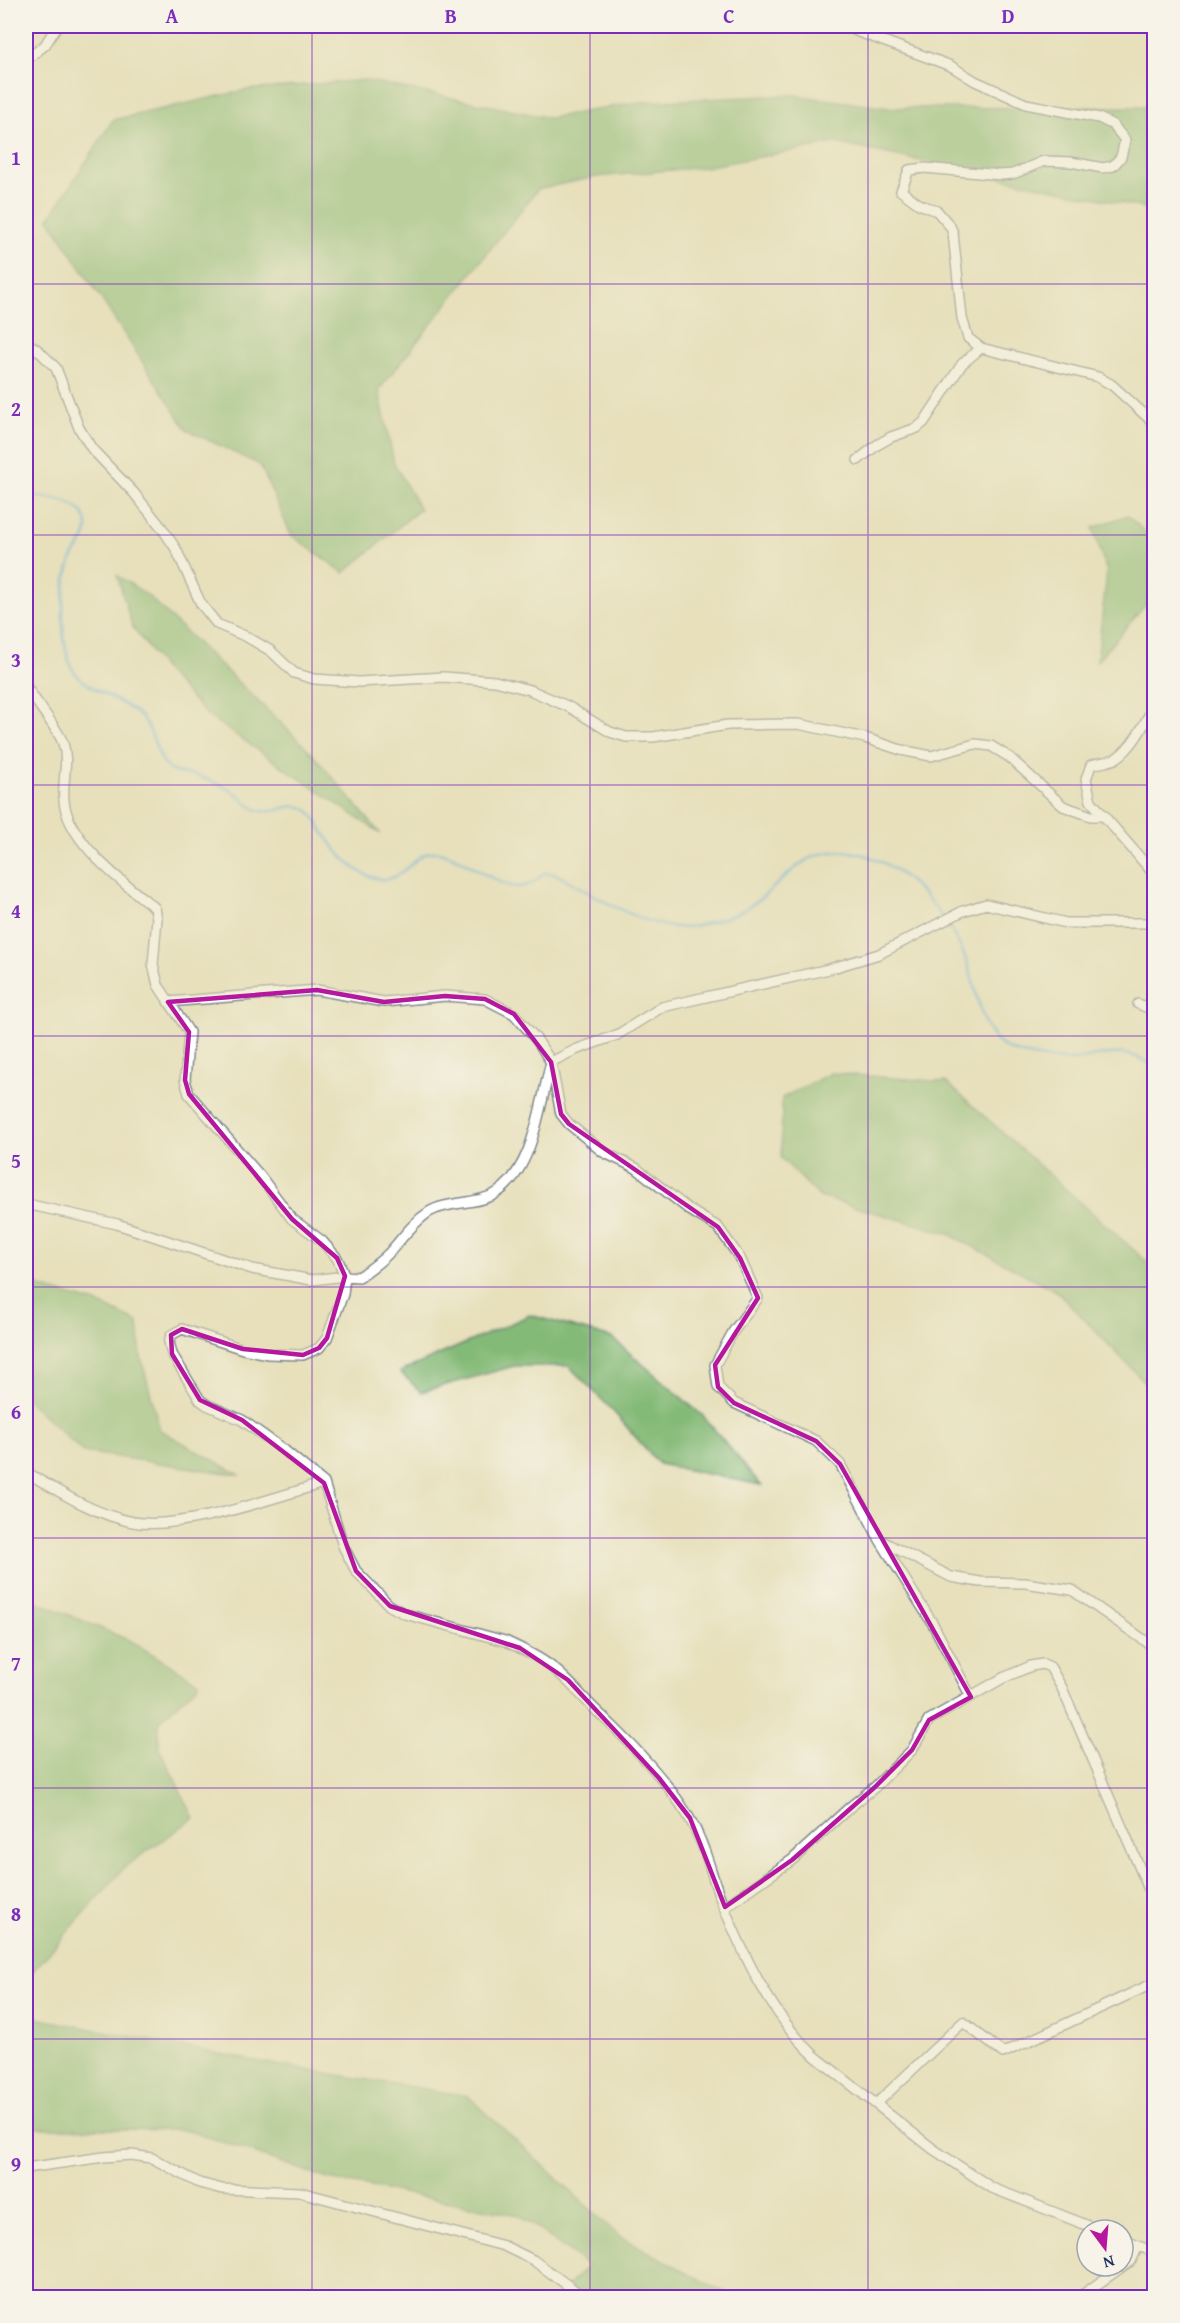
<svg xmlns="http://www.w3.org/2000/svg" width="1180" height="2323" font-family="'Gentium Book Plus',serif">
<rect width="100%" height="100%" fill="#f7f3e8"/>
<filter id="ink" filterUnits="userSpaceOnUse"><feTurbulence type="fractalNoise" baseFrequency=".0167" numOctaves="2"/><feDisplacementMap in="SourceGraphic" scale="12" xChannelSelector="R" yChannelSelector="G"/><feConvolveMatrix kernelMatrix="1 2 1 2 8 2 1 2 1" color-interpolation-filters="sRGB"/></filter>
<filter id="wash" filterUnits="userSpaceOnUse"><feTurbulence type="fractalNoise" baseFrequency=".008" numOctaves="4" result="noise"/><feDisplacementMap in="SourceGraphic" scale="24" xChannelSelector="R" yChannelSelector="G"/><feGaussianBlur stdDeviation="1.35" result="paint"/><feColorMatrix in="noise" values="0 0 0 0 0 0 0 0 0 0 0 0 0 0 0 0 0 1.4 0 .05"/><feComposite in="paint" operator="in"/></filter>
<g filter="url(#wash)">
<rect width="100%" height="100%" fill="#e7e0bb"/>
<path fill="#84ba77" stroke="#50746a" stroke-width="1.5" d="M364,80L550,118L638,102L794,95L889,108L1150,107L1154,109V210L835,143L705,167L596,177L538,189L379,390L394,463L420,509L344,573L291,535L260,465L187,430L49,219L113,120L246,90Z
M1127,515L1154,540L1150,600L1097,661L1107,572L1093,528Z
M117,575L147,595L308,749L381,834L208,716L166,672L132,626Z
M831,1073L946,1082L1154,1268V1392L1058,1292L947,1233L820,1197L781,1158L782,1098Z
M26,1283L100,1304L138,1322L141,1357L160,1430L240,1475L83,1452L26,1399Z
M530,1315L612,1338L703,1416L761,1485L659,1464L612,1410L569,1366H514L421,1392L400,1372Z
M26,1597L131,1641L200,1683L159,1721V1748L194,1818L126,1866L26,1979Z
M26,2016L277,2065L468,2096L619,2236L733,2297H556L588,2266L519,2215L328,2179L188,2130L26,2128Z"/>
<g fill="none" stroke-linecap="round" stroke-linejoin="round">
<path stroke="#61afdb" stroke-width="3" d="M26,495C45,497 88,499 87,528C87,541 75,550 71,561C61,589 59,640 72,668C83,690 123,698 142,718C155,732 155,756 169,769C176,775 187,773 195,775C202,777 210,781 217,783C223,786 231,790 237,794C244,800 248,807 258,810C276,816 291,800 306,809C313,813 318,823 322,830C335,850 354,875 379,879C404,884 415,848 438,852C464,856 499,889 521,887C530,886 538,879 544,873L556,874C591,893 628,918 667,926C682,929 693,927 707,923C722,919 736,915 750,906C786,884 798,847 849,852C901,857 950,917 967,962C976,986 980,1025 998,1042C1006,1050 1016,1052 1027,1055C1042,1058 1056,1061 1072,1060C1106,1056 1122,1045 1154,1066
M1154,1142L1152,1152L1154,1165"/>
</g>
</g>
<g filter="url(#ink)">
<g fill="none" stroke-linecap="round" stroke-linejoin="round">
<defs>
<path id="minor" d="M848,26L856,31L951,66L975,81L1026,104L1099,118L1113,125L1125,140L1121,157L1113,166L1103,168L1071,162L1044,161L1013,174L1001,175L925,168L909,170L901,191L919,204L937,211L950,226L953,233L962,318L968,338L981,348L1098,377L1112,385L1154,423
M26,60L45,45L57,26
M26,342L39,351L56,368L79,428L92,449L134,493L162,528L176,549L201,604L217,624L247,637L271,651L294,673L314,679L359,682L444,677L495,681L530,690L569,707L610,732L626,737H653L728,725L798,724L865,738L901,750L931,756L975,744L991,746L1009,757L1063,806L1091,816H1105
M858,460L877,445L891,437L917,428L924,422L962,364L981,348
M26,686C35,701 58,729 63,743C70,764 60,786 65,807C73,846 126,885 155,908L157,919L153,964L158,985L189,1032L185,1080L189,1094L261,1177L292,1219L322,1241L337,1258L345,1276L343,1294L327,1338L319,1348L303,1355L268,1354L243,1349L182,1329L171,1335L169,1342L172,1354L200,1400L207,1405L242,1420L284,1450L324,1483L343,1546L356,1571L390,1606L405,1614L505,1641C520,1648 536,1655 549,1665C569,1679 583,1699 601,1715C635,1747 679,1792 698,1835C707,1854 712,1875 719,1895C742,1952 770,2015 816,2057L933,2149L992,2188L1099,2230
M1154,705C1145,723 1133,748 1115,759C1108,762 1098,763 1091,765L1086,779L1091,801L1154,874
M168,1002L317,990L384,1002L445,996L485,999L514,1014L537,1040L551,1062L561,1114L569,1124L603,1152L636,1168L691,1211L718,1227L740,1258L758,1298L733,1332L715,1365L718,1387L734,1403L816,1441L840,1464L880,1540L933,1624L971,1697
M1138,1004L1154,1010
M26,1204L117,1224L252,1269L312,1280L345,1276L359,1277C369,1270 379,1263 388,1254C401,1240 412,1223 429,1212C446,1201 476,1205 495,1194C534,1171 540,1103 551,1062L575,1050L617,1035L662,1007L829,969L879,954L963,911L986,904L1066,923H1154
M26,1472C60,1492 93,1514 133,1522C182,1531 275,1497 324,1483
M880,1540L951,1577L980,1582L1025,1583L1072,1590L1154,1647
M725,1907L792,1860L850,1807L875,1787L912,1750L929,1720L1003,1678L1031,1666L1043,1664L1050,1667L1062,1688L1154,1901
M876,2104L963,2022L1003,2053L1154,1983
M26,2168L104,2157L131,2155L152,2158L199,2183L222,2189L300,2192L504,2246L533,2260L585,2298
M1123,2240L1154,2252
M1123,2266L1131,2261L1138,2246
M1078,2298L1123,2266"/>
</defs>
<use href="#minor" stroke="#81888c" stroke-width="12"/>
<use href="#minor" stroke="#fff" stroke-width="9"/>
</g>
</g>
<path d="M0 0H1180V2323H0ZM317,990L384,1002L445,996L485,999L514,1014L551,1062L561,1114L569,1124L718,1227L740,1258L758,1298L715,1365L718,1387L734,1403L816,1441L840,1464L971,1697L929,1720L912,1750L875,1787L792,1860L725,1907L690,1818L659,1778L568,1680L520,1648L390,1606L356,1571L324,1483L242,1420L200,1400L172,1354L171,1335L182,1329L243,1349L303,1355L319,1348L327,1338L345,1276L337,1258L292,1219L189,1094L185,1080L189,1032L168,1002Z" fill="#e7e0bb" fill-opacity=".55" fill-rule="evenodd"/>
<path fill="none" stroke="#b5179e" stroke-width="4.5" stroke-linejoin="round" d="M317,990L384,1002L445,996L485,999L514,1014L551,1062L561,1114L569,1124L718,1227L740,1258L758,1298L715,1365L718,1387L734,1403L816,1441L840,1464L971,1697L929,1720L912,1750L875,1787L792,1860L725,1907L690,1818L659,1778L568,1680L520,1648L390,1606L356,1571L324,1483L242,1420L200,1400L172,1354L171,1335L182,1329L243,1349L303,1355L319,1348L327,1338L345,1276L337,1258L292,1219L189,1094L185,1080L189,1032L168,1002Z"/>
<path fill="none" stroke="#7b2cbf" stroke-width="1.5" stroke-opacity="0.55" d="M312,26V2298M590,26V2298M868,26V2298M26,284H1154M26,535H1154M26,785H1154M26,1036H1154M26,1287H1154M26,1538H1154M26,1788H1154M26,2039H1154"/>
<rect width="1180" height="2323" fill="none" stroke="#f7f3e8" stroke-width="66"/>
<g transform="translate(1105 2248) rotate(164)"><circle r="28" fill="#f7f3e8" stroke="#9fa5b1" stroke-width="1.5"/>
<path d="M0-4.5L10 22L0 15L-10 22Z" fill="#b5179e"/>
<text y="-9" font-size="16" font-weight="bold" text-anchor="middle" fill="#1b2f5e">N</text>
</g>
<rect x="33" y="33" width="1114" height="2257" fill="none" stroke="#7b2cbf" stroke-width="2"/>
<g font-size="20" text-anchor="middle" font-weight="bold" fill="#7b2cbf">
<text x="172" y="23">A</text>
<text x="451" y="23">B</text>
<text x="729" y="23">C</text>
<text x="1008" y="23">D</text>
<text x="16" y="165">1</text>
<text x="16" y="416">2</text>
<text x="16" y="667">3</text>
<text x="16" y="918">4</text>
<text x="16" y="1168">5</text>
<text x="16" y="1419">6</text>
<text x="16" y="1670">7</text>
<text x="16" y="1921">8</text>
<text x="16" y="2171">9</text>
</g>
</svg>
